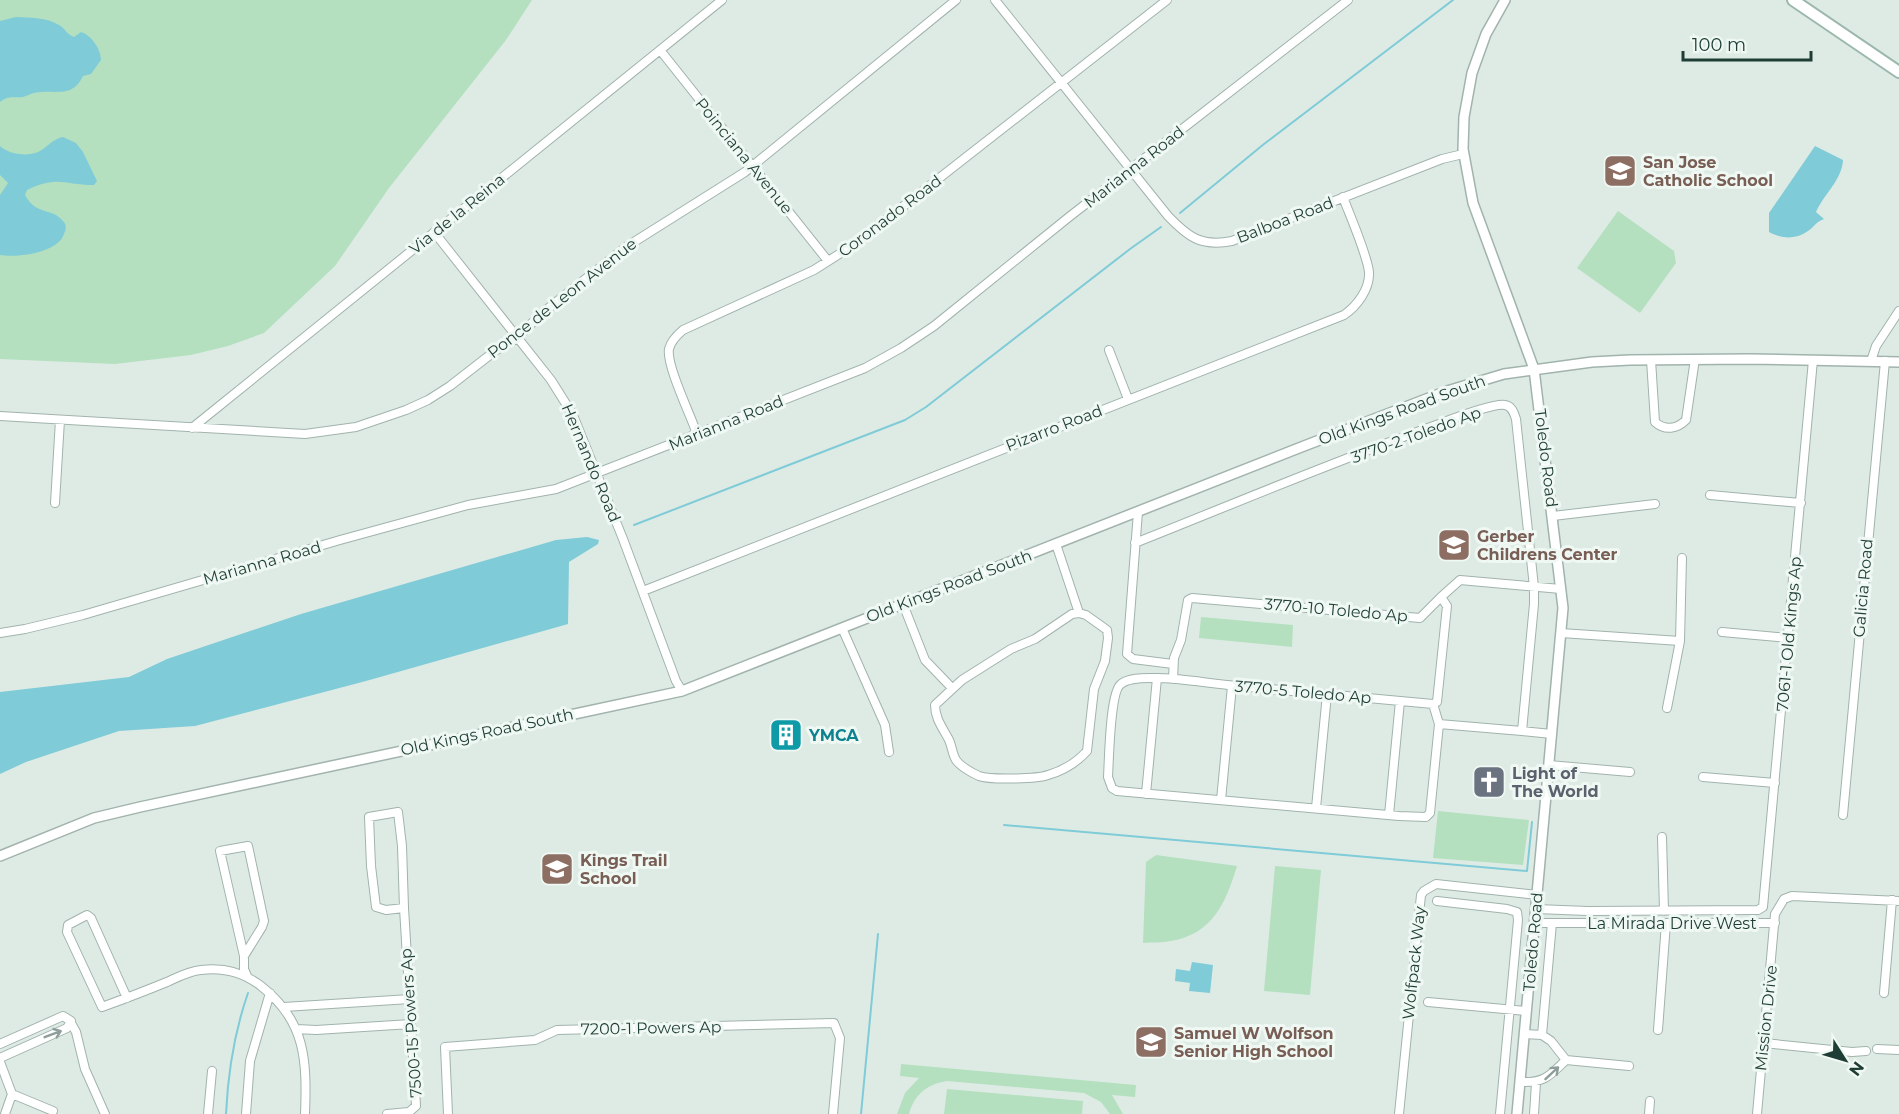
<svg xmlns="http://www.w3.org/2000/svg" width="1899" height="1114" font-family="Montserrat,sans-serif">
<rect width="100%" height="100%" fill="#deebe5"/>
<path fill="#b4e0bf" d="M0,0H532L506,40L389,188L335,266L264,333L228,346L191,355L115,364L0,359Z
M1618,211L1674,251L1676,263L1640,313L1577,268Z
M1201,617L1293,625L1292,647L1199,638Z
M1438,811L1529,820L1523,865L1433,858Z
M1156,855L1237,866C1226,902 1213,934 1171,941C1162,943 1152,942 1143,943L1146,862Z
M1275,866L1321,870L1310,995L1264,991Z
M901,1064L1136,1085L1135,1097L1112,1095L1123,1114H1110L1101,1102L1084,1093L947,1081C927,1084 914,1095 909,1114H897L905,1093L919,1078L900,1076Z
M947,1089L1083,1101L1082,1114H944Z"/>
<path fill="#7fcbd7" d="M16,17C31,18 46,17 59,25C65,28 66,34 74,37L81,32C91,35 101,49 101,60L91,74L83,76C73,96 61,91 41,92C34,92 29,95 23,97C13,98 8,95 0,102V21Z
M63,137L76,143L83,152L97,181L94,185C64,185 58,175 27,190L25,195C36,216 52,207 63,221C67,225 66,229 64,234C58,253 17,258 0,255V195L8,183L0,175V146C8,154 27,157 38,152C47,148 52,139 63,137Z
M1815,146L1843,160C1842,180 1824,194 1816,212L1824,219C1817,221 1814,227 1808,231C1795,240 1782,239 1769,232V213Z
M587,537L599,540L598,544L569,562L568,624L366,681L195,726L119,731L26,762L0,774V692L129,677L167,659L301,614L556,540Z
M1192,962L1213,965L1210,993L1189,991L1190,983L1175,981L1176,969L1190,971Z"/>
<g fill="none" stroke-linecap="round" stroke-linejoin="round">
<path stroke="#7fcbd7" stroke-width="2" d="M1180,213L1264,144L1453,0
M634,525L905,420L926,407L1130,249L1161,227
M1004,825L1527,871L1532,822
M226,1114C228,1072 234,1033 248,993
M861,1114L878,934"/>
<defs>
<path id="minor" d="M995,0L1168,216C1188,237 1201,247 1232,241L1442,159L1463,154
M660,50L828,261
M434,232L551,380L573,415L623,539L676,681L682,691
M1109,350L1128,399
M1651,360L1655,422C1665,431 1677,429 1686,420L1695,359
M1871,361L1876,346L1899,311
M0,416L305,434L356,427L406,410L428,400L450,386L495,351L517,338L541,314L626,247L745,172L956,0
M192,428L722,0
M697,434C691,416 666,365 669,349C671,341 677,335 683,330L814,270L855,244L1167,0
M1710,495L1801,503
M55,503L60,420
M1138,512L1127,654L1133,659L1173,664
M1553,516L1655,504
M1135,543C1236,503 1337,460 1439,424C1452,419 1494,403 1505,405C1512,406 1514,413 1516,419L1534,587V604L1522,731L1439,724
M1056,544L1079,613
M643,591L1344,315C1357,306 1370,289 1369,272C1367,254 1350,216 1343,197
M1441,597L1460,580L1561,589
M903,604L925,660L952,688
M1079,613L1086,615L1107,630L1108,638L1105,661L1094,689L1087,751C1077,762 1062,771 1048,775C1037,779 990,780 979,776C972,773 960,766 956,760C952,754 952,745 948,738C942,727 935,718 935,705L962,680L1011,649L1035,639L1072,614Z
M842,628L885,725L889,752
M1722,632L1788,638
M0,633L25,629L83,615L340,540L468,505L556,489L865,368L901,348L934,326L1069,217L1348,0
M1561,633L1680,641
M1173,679L1174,658L1181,640L1188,600L1192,598L1420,618L1441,597L1447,606L1437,702L1433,704L1439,724L1430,813L1426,817L1399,816L1117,791L1112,788L1108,777C1109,761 1110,691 1121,684C1129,677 1146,678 1156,678C1183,678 1211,684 1238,686C1303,692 1368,698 1433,704
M1667,708L1680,641L1682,558
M1522,731L1552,734
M1549,765L1630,772
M1703,777L1775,783
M1146,794L1157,678
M1221,800L1232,686
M1316,808L1327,694
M398,812L402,846L404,908L386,910L376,907L371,866L369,817Z
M1389,815L1400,701
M1843,815L1885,361
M1662,837L1664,911
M248,846L264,921L262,927L244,956L220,851Z
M1437,901L1507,909L1517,912L1518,920L1500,1114
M1536,909L1588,911L1758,910L1763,907L1813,360
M1535,923H1775
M244,956V969L247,976
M1884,993L1892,900
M127,998L91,918L87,915L68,925L67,932L102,1007C124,999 145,991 167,982C178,977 189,971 201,970C224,967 243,972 261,986C306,1021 307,1061 305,1114
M1428,1002L1526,1011
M284,1007L410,999
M71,1023L76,1032L85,1069L105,1114
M297,1029L316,1030L411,1024
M1658,1030L1666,923
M1524,1034L1542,1035
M1542,1035L1552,923
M1542,1035L1551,1041L1566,1060
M1764,1043L1852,1052L1866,1051
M0,1044L63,1016L71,1021L67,1028L0,1058
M1877,1049L1899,1050
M1566,1060L1629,1066
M0,1062L12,1094L5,1114
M1520,1082C1545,1083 1549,1076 1566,1060
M12,1094L53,1111
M208,1114L212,1071
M246,1114L250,1061L270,993
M387,1114L409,1112L416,1106L404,908
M448,1114L445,1047L535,1040L557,1030L834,1023L840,1038L833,1114
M1399,1114L1421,895L1424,891L1436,884L1537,895
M1534,1114L1536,1083
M1649,1114L1650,1101
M1757,1114L1775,914L1784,899L1792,896L1899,901"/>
<path id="tertiary" d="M1505,0L1486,34L1472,73L1464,117L1463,149L1473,203L1534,369L1563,608L1517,1114
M0,856L94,818L140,807L682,691L1304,446L1447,391L1504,374L1592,362L1630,360L1749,359L1899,362"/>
<path id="secondary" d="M1793,0L1899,72"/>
</defs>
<use href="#minor" stroke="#a1b3ac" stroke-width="10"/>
<use href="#tertiary" stroke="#a1b3ac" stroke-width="12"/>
<use href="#secondary" stroke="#9cb8ad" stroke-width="14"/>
<use href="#minor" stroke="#fff" stroke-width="8"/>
<use href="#tertiary" stroke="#fff" stroke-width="9"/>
<use href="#secondary" stroke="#fff" stroke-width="10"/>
</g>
<defs><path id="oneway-shaft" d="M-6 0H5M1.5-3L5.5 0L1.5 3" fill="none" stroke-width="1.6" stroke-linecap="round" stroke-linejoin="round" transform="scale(1.5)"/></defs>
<g stroke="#8e9e9a">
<use href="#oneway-shaft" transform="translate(53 1034) rotate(-21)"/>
<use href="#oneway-shaft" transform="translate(1552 1073) rotate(-43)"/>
</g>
<defs>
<symbol id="school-square" viewBox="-11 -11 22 22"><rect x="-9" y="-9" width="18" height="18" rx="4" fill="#8d6e63" stroke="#eff8f3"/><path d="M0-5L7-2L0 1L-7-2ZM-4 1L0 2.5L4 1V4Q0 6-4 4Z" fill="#fff"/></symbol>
<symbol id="building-square" viewBox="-11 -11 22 22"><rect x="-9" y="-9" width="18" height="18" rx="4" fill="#0f9aa8" stroke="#eff8f3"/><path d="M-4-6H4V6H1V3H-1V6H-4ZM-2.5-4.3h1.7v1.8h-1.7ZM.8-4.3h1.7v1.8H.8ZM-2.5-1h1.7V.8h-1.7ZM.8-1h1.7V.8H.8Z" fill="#fff"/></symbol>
<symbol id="church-square" viewBox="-11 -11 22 22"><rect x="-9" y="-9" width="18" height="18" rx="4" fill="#6b7280" stroke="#eff8f3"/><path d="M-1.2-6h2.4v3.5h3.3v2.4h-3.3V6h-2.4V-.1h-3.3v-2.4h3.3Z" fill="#fff"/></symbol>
</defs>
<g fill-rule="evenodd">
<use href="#school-square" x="1601" y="152" width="38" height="38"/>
<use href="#school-square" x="1435" y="526" width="38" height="38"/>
<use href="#building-square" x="767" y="716" width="38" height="38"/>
<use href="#church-square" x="1470" y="763" width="38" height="38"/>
<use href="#school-square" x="538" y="850" width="38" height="38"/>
<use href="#school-square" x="1132" y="1023" width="38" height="38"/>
</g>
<g text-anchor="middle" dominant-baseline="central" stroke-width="6" stroke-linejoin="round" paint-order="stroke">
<g font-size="16" fill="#1e3d34" stroke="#eff8f3">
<text transform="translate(744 156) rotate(51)">Poinciana Avenue</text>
<text transform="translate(1134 167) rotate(-38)">Marianna Road</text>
<text transform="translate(457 214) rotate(-39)">Via de la Reina</text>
<text transform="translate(890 216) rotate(-37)">Coronado Road</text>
<text transform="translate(1285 220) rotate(-21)">Balboa Road</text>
<text transform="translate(562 298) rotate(-38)">Ponce de Leon Avenue</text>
<text transform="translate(1402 410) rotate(-20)">Old Kings Road South</text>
<text transform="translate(726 423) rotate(-22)">Marianna Road</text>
<text transform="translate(1054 428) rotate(-21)">Pizarro Road</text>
<text transform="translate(1416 435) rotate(-20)">3770-2 Toledo Ap</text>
<text transform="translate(1546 458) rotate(83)">Toledo Road</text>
<text transform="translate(591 463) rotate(67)">Hernando Road</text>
<text transform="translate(262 563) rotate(-16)">Marianna Road</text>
<text transform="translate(949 586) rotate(-21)">Old Kings Road South</text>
<text transform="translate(1863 588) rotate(-85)">Galicia Road</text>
<text transform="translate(1336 610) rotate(5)">3770-10 Toledo Ap</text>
<text transform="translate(1789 634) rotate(-85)">7061-1 Old Kings Ap</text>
<text transform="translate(1303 692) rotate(5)">3770-5 Toledo Ap</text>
<text transform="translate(487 732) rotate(-12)">Old Kings Road South</text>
<text x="1672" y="923">La Mirada Drive West</text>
<text transform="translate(1533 942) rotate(-85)">Toledo Road</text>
<text transform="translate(1414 963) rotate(-84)">Wolfpack Way</text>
<text transform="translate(1766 1018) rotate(-84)">Mission Drive</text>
<text transform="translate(411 1023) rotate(-94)">7500-15 Powers Ap</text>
<text transform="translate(651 1028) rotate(-1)">7200-1 Powers Ap</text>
</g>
<g font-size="16" font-weight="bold" fill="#785e54" stroke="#eff8f3" text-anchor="start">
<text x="1643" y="162">San Jose<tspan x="1643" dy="18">Catholic School</tspan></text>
<text x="1477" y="536">Gerber<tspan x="1477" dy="18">Childrens Center</tspan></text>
<text x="580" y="860">Kings Trail<tspan x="580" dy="18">School</tspan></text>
<text x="1174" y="1033">Samuel W Wolfson<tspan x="1174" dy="18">Senior High School</tspan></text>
</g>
<g font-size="16" font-weight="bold" fill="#0d838f" stroke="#eff8f3" text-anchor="start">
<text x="809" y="735">YMCA</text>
</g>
<g font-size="16" font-weight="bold" fill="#5b616d" stroke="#eff8f3" text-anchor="start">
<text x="1512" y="773">Light of<tspan x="1512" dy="18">The World</tspan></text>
</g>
</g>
<g transform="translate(1845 1060) rotate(127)" stroke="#eff8f3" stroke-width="4.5" paint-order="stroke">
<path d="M0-4.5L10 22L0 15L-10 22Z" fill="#1e3d34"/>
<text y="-9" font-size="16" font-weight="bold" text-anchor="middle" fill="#1e3d34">N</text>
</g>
<path d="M1683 51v9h128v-9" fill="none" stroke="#1e3d34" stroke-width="3"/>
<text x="1692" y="51" font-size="18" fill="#1e3d34" stroke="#eff8f3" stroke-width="4.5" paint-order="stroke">100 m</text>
</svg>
